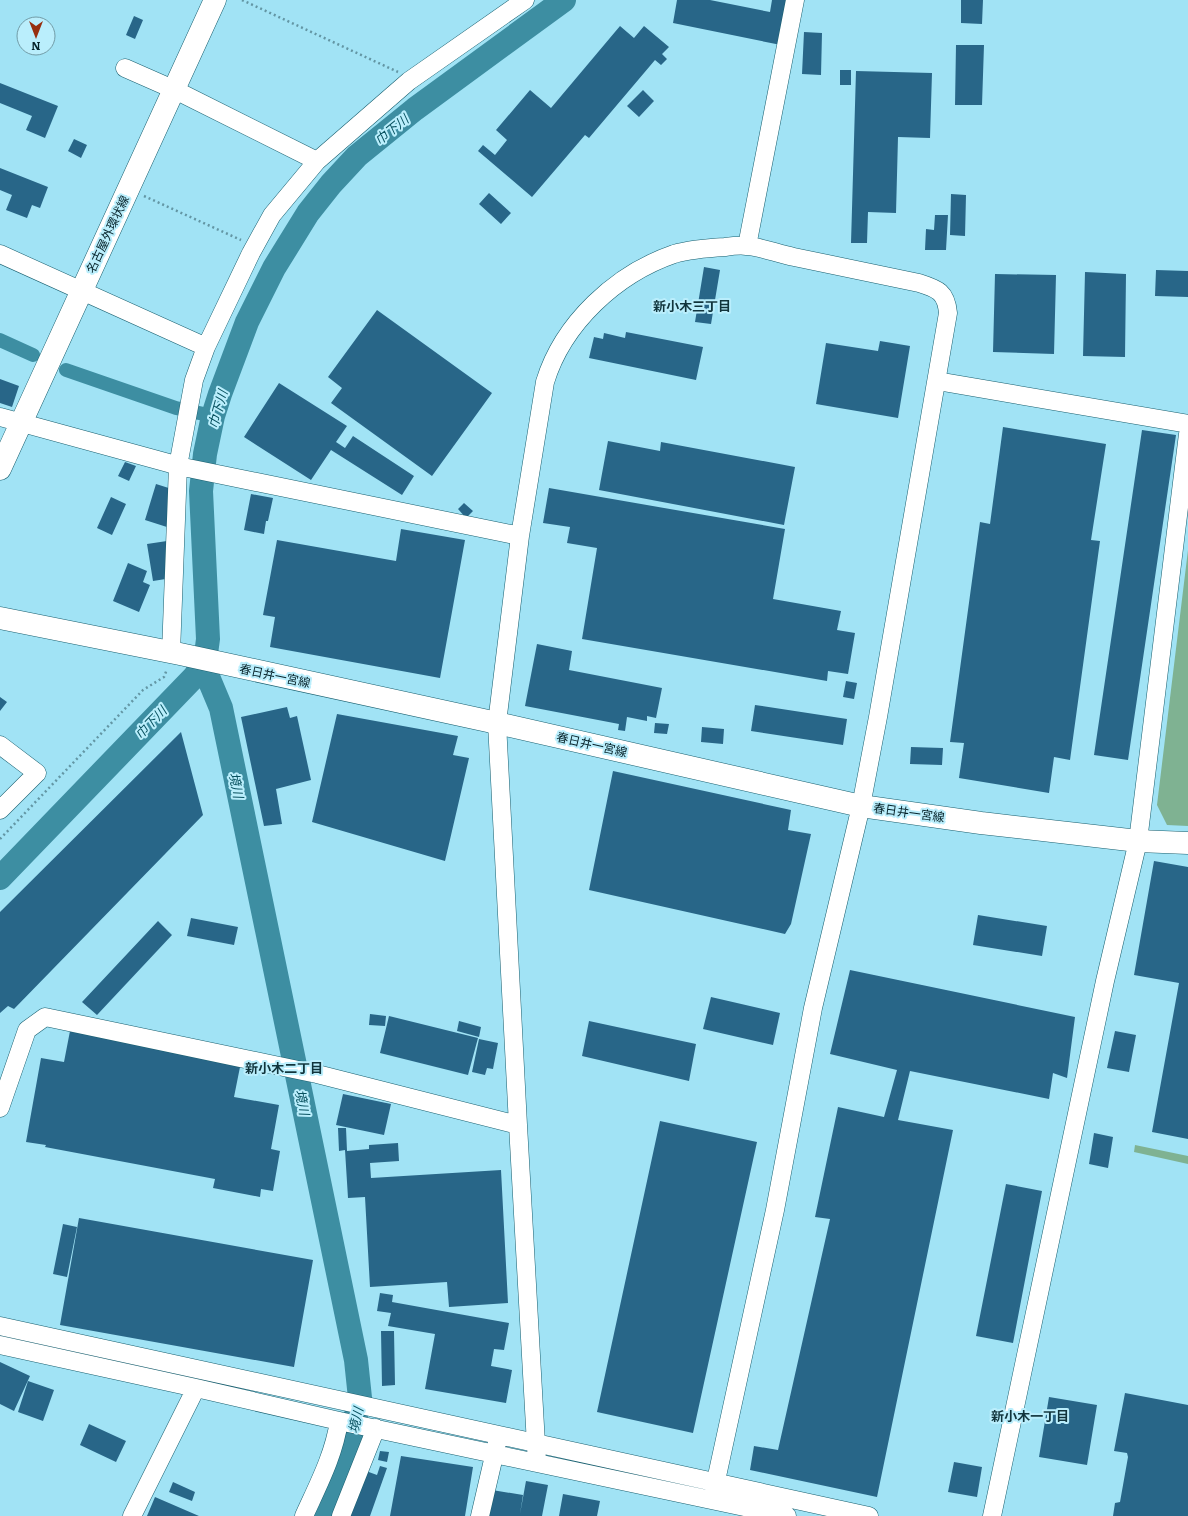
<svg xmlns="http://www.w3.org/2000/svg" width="1188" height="1516" font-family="Literata,'Noto Sans JP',serif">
<rect width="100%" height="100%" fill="#a1e3f5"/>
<path fill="#7fb292" d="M1188,550V826L1167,825L1157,805Z
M1135,1145L1188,1156V1164L1134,1152Z"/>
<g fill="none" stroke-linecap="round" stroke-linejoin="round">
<path stroke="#3d8ea2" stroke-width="14" d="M0,340L33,355
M66,370L176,408L213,416"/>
<path stroke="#3d8ea2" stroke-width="24" d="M203,665L221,708L356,1360L360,1398L343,1470L323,1516
M0,878L195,676C203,664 207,654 208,639L201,491L205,454L213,416L220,394L247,322L274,268L308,213L331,184L357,156L415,109L564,0"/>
</g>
<path fill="#286688" d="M677,0H710L770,12L772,0H790L781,45L673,23Z
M961,0H983L982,24L961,23Z
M134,16L143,20L135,39L126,35Z
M620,26L634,38L644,26L669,47L662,54L667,59L661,65L655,60L589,138L585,135L532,197L478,151L483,145L495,155L507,140L496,130L530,90L551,108Z
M804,32L822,33L821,75L802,74Z
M956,45H984L982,105H955Z
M840,70H851V85H840Z
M856,71L932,73L930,138L898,137L896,213L868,212L867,243H851Z
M0,83L58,106L45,138L26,130L32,116L0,103Z
M643,90L654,101L639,117L627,106Z
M74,139L87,145L81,158L68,151Z
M0,168L48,187L40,208L32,205L27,218L6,210L12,195L0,190Z
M489,193L511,213L501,224L479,204Z
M951,194L966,195L965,236L950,235Z
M935,215H948L946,250H925L926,229L934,230Z
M704,267L720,270L711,324L695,322Z
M1156,270L1188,271V297L1155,296Z
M1085,272L1126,274L1125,357L1083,356Z
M995,274L1056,275L1054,354L993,352Z
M377,310L492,393L432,476L331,403L342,388L328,377Z
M626,332L703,347L696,380L589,358L594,337L603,339L604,333L625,338Z
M880,341L910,346L898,418L816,404L826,343L878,351Z
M0,379L19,386L12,407L0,403Z
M279,383L347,426L336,442L345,448L353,436L414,476L402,495L331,450L311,480L244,437Z
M1003,427L1106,444L1091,540L1100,541L1070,760L1054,757L1049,793L959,778L964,743L950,742L980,522L990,524Z
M1142,430L1176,435L1128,760L1094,755Z
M608,441L660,451L661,442L795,467L784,525L599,490Z
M125,462L136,466L129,481L118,476Z
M156,484L175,490L170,528L145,520Z
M549,488L785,529L773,599L841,611L837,630L855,633L848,674L828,671L827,681L582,639L597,548L567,543L570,527L543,523Z
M251,494L273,498L268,521H266L264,534L244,530Z
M111,497L126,504L112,535L97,528Z
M464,503L473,511L466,518L458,509Z
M401,529L465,540L440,678L270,647L275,617L263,615L277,540L396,561Z
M167,541L172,578L153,581L147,544Z
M128,563L147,571L143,582L150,585L139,612L113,601Z
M537,644L572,651L569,670L662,688L656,718L647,716V721L627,717L625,731L618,730L619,724L525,706Z
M846,681L857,683L854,699L843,697Z
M0,697L7,702L0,711Z
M755,705L847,719L843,745L751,731Z
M287,707L290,718L297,716L311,780L276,789L282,824L264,826L241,717Z
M337,714L458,736L453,755L469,758L445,861L312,822Z
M655,723L669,724L667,734L654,733Z
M702,727L724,729L723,744L701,742Z
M181,732L203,815L14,1009L8,1006L0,1013V912Z
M911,747L943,748L942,765L910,764Z
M613,771L791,810L788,830L811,834L791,924L785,934L589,890Z
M1154,861L1188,867V1139L1152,1132L1179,983L1134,975Z
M978,915L1047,926L1042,956L973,945Z
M191,918L238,927L234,945L187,936Z
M158,921L172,935L97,1015L82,1002Z
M850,970L1075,1017L1067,1078L1053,1073L1049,1099L910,1071L898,1120L953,1130L877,1497L750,1470L754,1446L778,1450L830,1219L815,1217L838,1107L884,1117L897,1070L830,1054Z
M711,997L780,1013L773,1045L703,1029Z
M370,1014L386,1016L385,1026L369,1025Z
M389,1016L478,1038L468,1075L380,1053Z
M459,1021L481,1027L479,1037L457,1031Z
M589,1021L696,1044L689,1081L582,1056Z
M70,1031L241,1062L234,1097L279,1105L271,1149L280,1151L273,1191L261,1189L260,1197L213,1188L215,1179L45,1147L46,1145L26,1142L41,1058L64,1062Z
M1115,1031L1136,1035L1129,1072L1107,1068Z
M479,1039L498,1043L493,1069L487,1068L485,1075L472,1072Z
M343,1094L391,1104L384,1135L336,1125Z
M660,1121L757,1142L693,1433L597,1412Z
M338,1128H346L347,1151L369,1149V1145L398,1143L399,1161L370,1163L371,1178L501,1170L508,1303L449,1307L447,1282L370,1287L365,1197L348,1198L345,1150L339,1151Z
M1094,1133L1113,1137L1108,1168L1089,1164Z
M1006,1184L1042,1191L1013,1343L976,1336Z
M79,1218L313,1260L294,1367L60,1325Z
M63,1224L77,1227L67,1277L53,1274Z
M380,1293L393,1295L392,1302L509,1323L504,1350L494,1349L491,1366L512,1370L506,1403L425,1389L435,1334L388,1326L391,1313L377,1311Z
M381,1331H394L395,1385L382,1386Z
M0,1362L30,1376L14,1411L0,1404Z
M28,1381L54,1390L43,1421L18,1412Z
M1125,1393L1188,1405V1516H1113L1115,1503L1120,1502L1128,1457L1127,1453L1114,1451Z
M1049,1397L1097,1405L1087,1465L1039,1457Z
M89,1424L126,1441L116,1462L80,1445Z
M380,1451L389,1452L387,1462L378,1460Z
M401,1456L473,1467L465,1516H390Z
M954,1462L982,1467L977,1497L948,1492Z
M380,1466L387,1468L370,1516H349L366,1471L377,1475Z
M526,1481L548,1485L542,1516H487L492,1490L523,1495L520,1514Z
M173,1482L195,1492L192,1501L169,1492Z
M563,1494L600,1501L597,1516H559Z
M155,1497L199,1516H147Z"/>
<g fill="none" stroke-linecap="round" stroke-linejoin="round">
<defs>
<path id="minor" d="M125,68L175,90L317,161
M747,246L795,0
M0,254L206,347
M937,381L1188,424
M0,417L183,467L520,536
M171,653L178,466L194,380L206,347L251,253L272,215L317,161L409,81L525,0
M0,745L37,773L0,810
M0,1108L27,1030L45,1017L317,1074L518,1125
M0,1326L869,1516
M0,1345L196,1388L339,1421L787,1516
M537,1462L518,1125L497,723L520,536L545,382C563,323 616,274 674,254C691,249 708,248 725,247C732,246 740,245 747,246C762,247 778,254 794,257C836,266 877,274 919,283C938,289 946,292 948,313L878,717L861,806L813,1008L775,1210L712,1499
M132,1516L196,1388
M304,1516C318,1485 334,1455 339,1421
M341,1516L376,1428
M480,1516L497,1443
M992,1516L1105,981L1138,841L1188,434"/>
<path id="major" d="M0,469L215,0
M0,618L180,654L497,723L861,806L981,823L1138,841L1188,843"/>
</defs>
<use href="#minor" stroke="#195f6f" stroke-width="19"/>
<use href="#major" stroke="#195f6f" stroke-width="23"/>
<path stroke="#6396a4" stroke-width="2.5" stroke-dasharray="2 3" stroke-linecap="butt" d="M242,0L398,72
M144,196L241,240
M0,839L143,690L164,677L167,669"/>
<use href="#minor" stroke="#fff" stroke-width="18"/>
<use href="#major" stroke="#fff" stroke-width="22"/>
</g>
<g text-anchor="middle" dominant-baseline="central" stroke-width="4" stroke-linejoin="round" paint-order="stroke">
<g font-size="12" fill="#052128" stroke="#baeefc">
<text transform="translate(107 234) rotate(-65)">名古屋外環状線</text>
<text transform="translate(275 675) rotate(12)">春日井一宮線</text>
<text transform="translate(592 744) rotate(13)">春日井一宮線</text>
<text transform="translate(909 812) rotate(8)">春日井一宮線</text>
</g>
<g font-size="13" font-style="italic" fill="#08515f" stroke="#baeefc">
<text transform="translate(391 129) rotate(-39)">巾下川</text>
<text transform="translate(217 409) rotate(-74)">巾下川</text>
<text transform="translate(150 722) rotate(-46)">巾下川</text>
<text transform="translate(237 785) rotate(78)">境川</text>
<text transform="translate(303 1102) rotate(78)">境川</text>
<text transform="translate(355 1420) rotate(-77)">境川</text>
</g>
<g font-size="13" font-weight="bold" fill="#11343c" stroke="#baeefc">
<text x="692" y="305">新小木三丁目</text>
<text x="284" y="1067">新小木二丁目</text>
<text x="1030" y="1415">新小木一丁目</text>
</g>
</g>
<g transform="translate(36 36) rotate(180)"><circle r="19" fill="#baeefc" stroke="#729ca7"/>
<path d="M0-3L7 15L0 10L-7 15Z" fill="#972f0f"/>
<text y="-6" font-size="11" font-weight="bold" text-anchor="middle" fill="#052128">N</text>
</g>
</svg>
